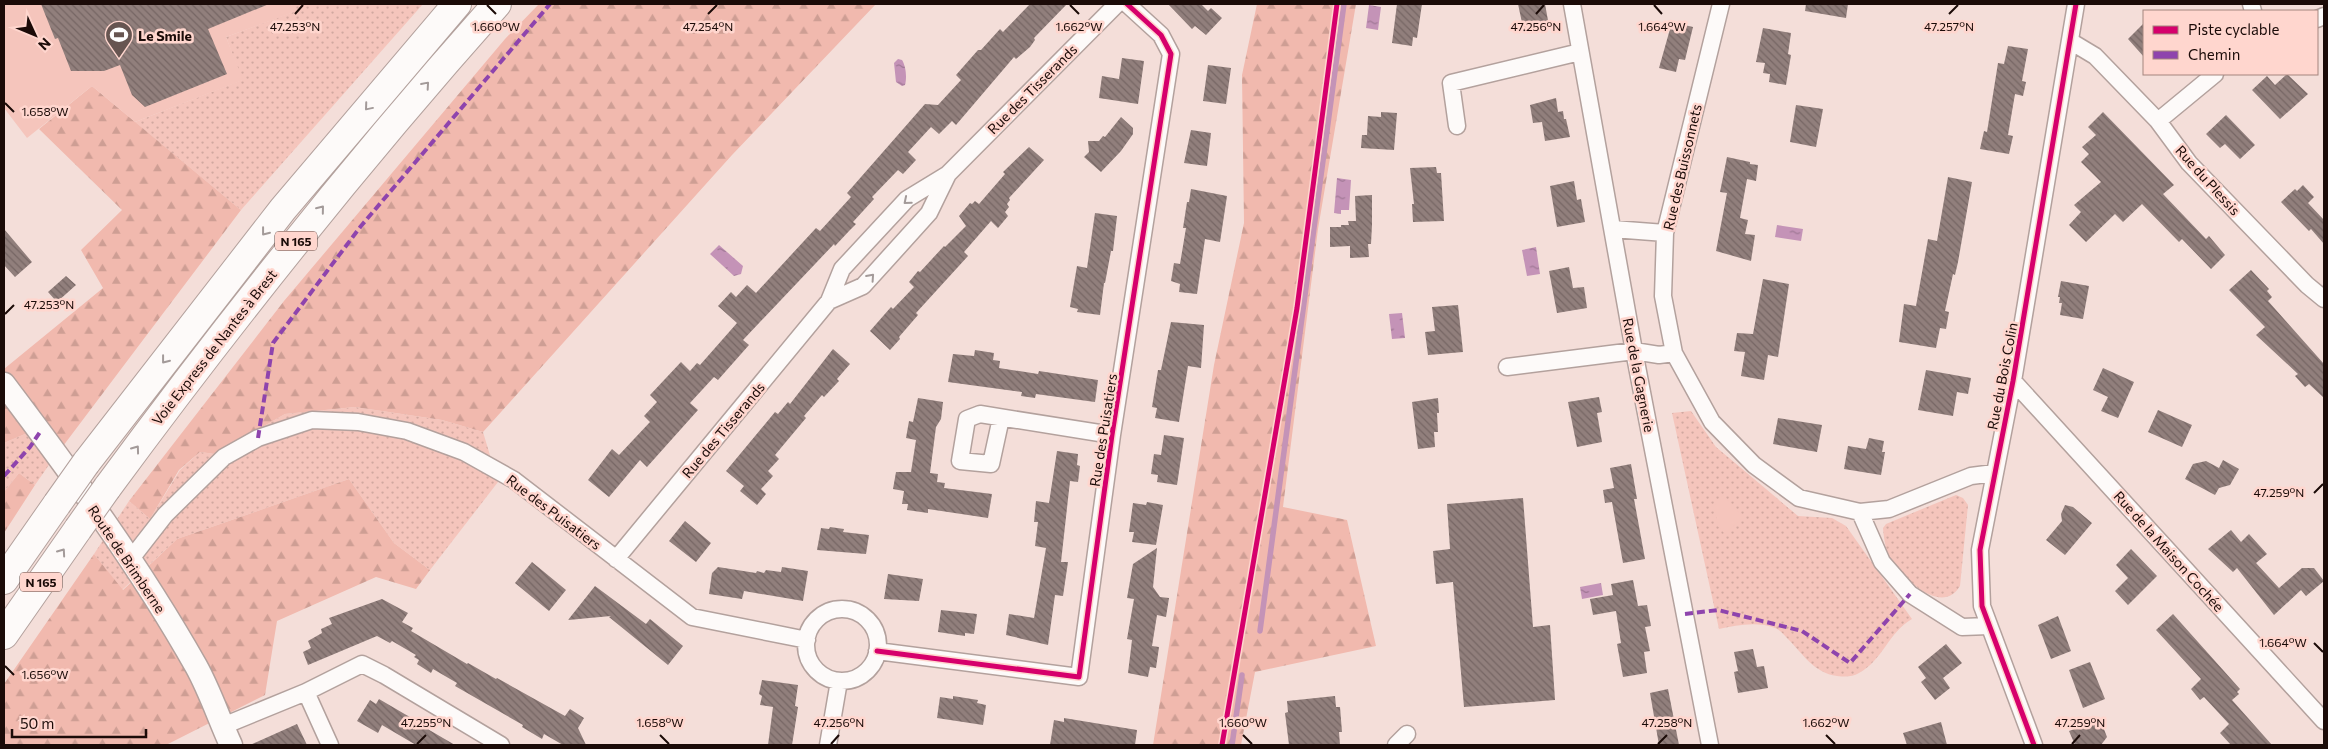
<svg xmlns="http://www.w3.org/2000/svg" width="2328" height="749" font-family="Commissioner,sans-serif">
<defs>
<pattern id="grass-dots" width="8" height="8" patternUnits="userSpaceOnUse" patternTransform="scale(1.25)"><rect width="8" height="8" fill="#f5c5bc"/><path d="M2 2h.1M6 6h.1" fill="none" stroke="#d1a8a0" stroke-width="1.8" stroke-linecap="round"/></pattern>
<pattern id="forest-firs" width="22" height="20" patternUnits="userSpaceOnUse" patternTransform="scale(1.25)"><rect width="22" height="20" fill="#f1b9ae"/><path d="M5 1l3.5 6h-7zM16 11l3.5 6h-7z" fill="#ce9e94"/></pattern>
<pattern id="water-ripples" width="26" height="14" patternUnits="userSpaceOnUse" patternTransform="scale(1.25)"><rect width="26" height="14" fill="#c493b7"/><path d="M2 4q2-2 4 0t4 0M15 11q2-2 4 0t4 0" fill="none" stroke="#9e7693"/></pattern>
<pattern id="building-back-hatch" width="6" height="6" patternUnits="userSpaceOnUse" patternTransform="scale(1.25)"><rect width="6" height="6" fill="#917f7c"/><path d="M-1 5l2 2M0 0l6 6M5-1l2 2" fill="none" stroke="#766664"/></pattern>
</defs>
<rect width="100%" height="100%" fill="#f4ded9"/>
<path fill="url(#grass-dots)" d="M291,4H423L241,210L135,122L242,80L226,37L293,12Z
M355,407L442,420L483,432L498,482L430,570L394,543L349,479L177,539L122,590L94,554L129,501L150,519L180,470L200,452L215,454L285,414Z
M1691,411L1716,447L1798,516L1832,518L1846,526L1912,619C1888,633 1883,660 1859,673C1852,677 1846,677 1837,676C1814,673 1803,654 1787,638C1784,635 1780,630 1775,628C1757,621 1737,625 1719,629L1672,413Z
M25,434L51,462L35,485L19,473L4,492V443Z
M1956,495L1963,498L1968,505L1960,586C1943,615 1908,582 1894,565C1886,555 1884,540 1883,528L1886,524Z"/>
<path fill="url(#forest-firs)" d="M539,4H876L732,155L483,432L442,420L355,407L285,414L215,454L200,452L179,470L150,519L129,501L284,301L505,39Z
M1257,4H1356L1318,229L1283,507L1347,520L1376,646L1255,672L1241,745H1153L1214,365L1244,223L1242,75Z
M92,86L241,210L51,462L25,434L4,443V369L103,288L81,250L122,210L39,129Z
M19,473L35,485L4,533V492Z
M349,479L394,543L430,570L416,589L376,577L277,621L265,695L166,745H4V684L94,554L123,590L177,539Z"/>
<path fill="#f5c5bc" d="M4,4H291L294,12L226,37L243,80L135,122L92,86L27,138L4,108Z
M1723,495L1743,517L1725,534L1718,526L1714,506Z"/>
<path fill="url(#water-ripples)" d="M1369,5L1381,7L1378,30L1366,28Z
M898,59L902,60C906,66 907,78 905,85L902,86L896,82L894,63Z
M1337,178L1351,180L1349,210H1341V214L1334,213Z
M1777,225L1803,229L1801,241L1775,237Z
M719,245L743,266L741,274L734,276L710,254Z
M1536,247L1540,274L1527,276L1522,250Z
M1402,313L1405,338L1392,339L1389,314Z
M1601,583L1603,595L1582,599L1580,587Z"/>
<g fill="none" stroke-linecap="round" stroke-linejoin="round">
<path stroke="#c493b7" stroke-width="5.5" d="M1260,631L1344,4
M1232,745L1242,675"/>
</g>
<path fill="url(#building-back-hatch)" d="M41,4H269L208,29L227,74L145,107L132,95L120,65L104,71H71L58,38L55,39Z
M1030,4H1067L1034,38L1035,40L1030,47L1016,59L1014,57L956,125L952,121L939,134L931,127L908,152L916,160L903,174L898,170L872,197L874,199L853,222L856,224L850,230L835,246L834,244L743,340L749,345L718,380L714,377L690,403L698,410L647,467L640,460L609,497L588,480L612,449L619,455L650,422L644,416L657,402L650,395L681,362L690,371L697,363L700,365L737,323L718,306L731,292L736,297L747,285L756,293L816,228L820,231L851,197L847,193L925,104L938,105L961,80L956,75L978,50H981L1000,29L1003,32Z
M1168,4H1201L1208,11L1211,8L1222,18L1206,35L1195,26L1192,29Z
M1397,4H1422L1417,38L1413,37L1412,46L1392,43Z
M1518,4H1545L1549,26L1524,32Z
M1806,4H1848L1846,18L1805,11Z
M2144,23V57L2128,39Z
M1680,24L1693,27L1685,60L1679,59L1676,72L1659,68L1670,29L1677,31Z
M1763,28L1791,33L1788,54L1791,55L1786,85L1769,82L1770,74L1763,73L1765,63L1756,62Z
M2008,46L2028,49L2022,81L2026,82L2023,96L2015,94L2008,135L2013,136L2009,154L1980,149L1984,131L1987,132L1998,63L2004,64Z
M1122,58L1144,61L1138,104L1099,98L1102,76L1119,79Z
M1208,65L1231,68L1226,104L1203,101Z
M2287,74L2308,94L2280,119L2252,90L2267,76L2275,85Z
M1556,98L1558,112L1563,111L1564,119H1566L1570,137L1545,141L1542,122L1533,123L1530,105Z
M1796,105L1823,109L1816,147L1790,142Z
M1381,112L1397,113L1394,150L1361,148L1362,135H1367L1368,116L1381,117Z
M2103,112L2174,185L2163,194L2206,239L2209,236L2225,255L2211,269L2182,239L2179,242L2142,204L2123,222L2115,214L2086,242L2069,225L2081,212L2074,205L2101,182L2081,162L2089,154L2082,147L2096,135L2088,127Z
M2226,115L2255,145L2240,159L2225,144L2220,148L2206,134Z
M1121,117L1133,128V134L1121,151L1101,172L1084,157L1089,152L1088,141H1099L1103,136L1105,137Z
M1191,130L1211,133L1207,166L1184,163Z
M1029,147L1044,160L1009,198L1010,200L1007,204L1009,207L1005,212L1008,216L998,228L991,221L964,252L968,256L916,313L918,315L899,337L900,339L890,350L870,331L891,307L893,309L914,287L909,282L918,271L920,272L944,246L945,247L966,226L959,216L970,203L972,204L975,201L979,204L1005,174L1003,172Z
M1727,157L1750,162V164L1758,165L1756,181L1747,179L1740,218L1748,220L1745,234L1755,235L1751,261L1716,251L1727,193L1720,192Z
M1436,167L1437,173H1441L1444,221L1413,222L1412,204H1414L1410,168Z
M1948,177L1972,182L1958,262L1955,275L1953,274L1945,311L1949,312L1946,329L1940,328L1936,348L1899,342L1904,304L1916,306L1928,239L1937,241Z
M1574,181L1577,200L1581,199L1585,222L1557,227L1550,186Z
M2303,185L2314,197L2308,203L2324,220V244L2311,229L2309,231L2281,202L2295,189L2297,191Z
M1191,189L1227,196L1220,242L1205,239L1197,294L1179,292L1180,284L1171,281L1174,263L1180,264L1186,228H1183L1187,202H1189Z
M1372,195V225L1371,244H1368L1369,257L1350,258V246L1330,247V227H1341V225H1349L1348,221H1356L1355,196Z
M1095,213L1117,216L1113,251H1111L1105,283H1104L1100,315L1077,312L1078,309L1070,307L1077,266L1087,268Z
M4,229L32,262L15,277L4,265Z
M1569,267L1573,288L1584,287L1587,308L1557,313L1549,271Z
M2251,270L2269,289L2267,291L2272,297L2268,301L2324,364V398L2309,384L2305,387L2295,376L2298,374L2256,335L2265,327L2229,290Z
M66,276L76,285L57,302L48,292Z
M1763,279L1789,284L1778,357L1768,355L1764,380L1741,376L1745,352L1734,351L1737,333L1753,334Z
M2061,281L2089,286L2083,319L2060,315L2062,303H2059L2060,297H2058Z
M1458,305L1463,352L1428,355L1425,332L1435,331L1432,307Z
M1171,322L1204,325L1201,368L1188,366L1179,422L1155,418L1157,408L1152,407L1158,370H1161Z
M833,349L850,364L837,379L839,381L824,397L822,395L804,416L806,418L775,455L779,459L768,471L773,476L761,489L766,494L757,505L740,491L744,486L726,471L775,412L778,414L788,402L790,404Z
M975,350L994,353L993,360L1000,361L999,368L1038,374L1039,371L1098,380L1095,402L1036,394L1035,398L1021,396L1022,392L948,382L953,354L974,356Z
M2103,368L2134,382L2118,418L2101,411L2108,397L2093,390Z
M1926,370L1971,378L1968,394L1957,392L1953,416L1918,410Z
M1599,397L1602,412L1597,413L1602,442L1577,447L1568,402Z
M918,398L943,402L941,419L936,427L930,473L938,474L937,482L945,483L944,488L992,494L988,518L928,509V513L907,510L908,504H902L904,491L893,489L896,472H911L916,440L906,438L909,421L913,422Z
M1438,398L1439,413H1437L1438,432H1434L1435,447L1418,449L1412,402Z
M2158,410L2192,425L2182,447L2148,432Z
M1778,418L1822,425L1817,452L1773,444Z
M1164,435L1184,438L1177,485L1157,482L1158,475L1151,474L1154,454L1161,455Z
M1869,438L1884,441L1882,452H1885L1881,475L1844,469L1848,446L1866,449Z
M1057,451L1078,454L1077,465L1080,466L1078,482L1070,481L1061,562H1068L1063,596L1055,595L1048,645L1006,635L1009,614L1034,618L1046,548L1035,546L1038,522H1034L1036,501L1049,503Z
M2223,460L2239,469L2230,485L2219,488L2215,495L2185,479L2193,464L2206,461L2219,468Z
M1631,464L1637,499H1634L1645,559L1623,563L1612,502L1605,503L1603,490L1614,488L1610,468Z
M1523,498L1533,627L1550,625L1555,700L1464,707L1453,582L1436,584L1433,551L1450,549L1447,504Z
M1147,502L1163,505L1156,545L1132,542L1134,532H1129L1133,503L1146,505Z
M2065,505L2073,507L2092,523L2065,555L2046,540L2062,521L2061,514Z
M685,521L711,543L696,562L669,541Z
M830,527L844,529L843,532L869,535L866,554L817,550L821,528L829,529Z
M2231,530L2241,542L2249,534L2267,554L2256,563L2279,588L2302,568H2314L2324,581L2306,596L2301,590L2274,615L2237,568L2233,572L2208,549Z
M1157,548L1153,587L1160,597L1169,598L1166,617L1157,615L1152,646L1159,647L1156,668L1150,667L1148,677L1128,673L1132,640L1127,639L1134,599L1127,598L1133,564Z
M2131,549L2157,576L2128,605L2115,591L2128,578L2116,565Z
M532,562L566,590L549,611L515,583Z
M718,567L756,573L757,571L764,573L766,570L781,572L782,567L808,571L803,601L744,591L742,599L709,594L712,573Z
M888,574L923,579L919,601L884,599Z
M1633,580L1638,606L1647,605L1651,626L1645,627L1650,651L1644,652L1647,673L1623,677L1617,644L1621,643L1616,611L1593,615L1590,599L1613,595L1611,584Z
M595,586L646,624L650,619L683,646L668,665L609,617L611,616L568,620Z
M382,599L408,613L402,622L413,628L411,631L467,664L468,663L496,679L497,678L565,716L570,709L584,718L578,728L586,745H563L544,734L542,739L522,727L523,725L455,686L457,683L433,669L431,673L417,664L419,660L414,657L416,655L392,641L390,643L377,636L308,665L303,652L311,648L308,641L322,633L321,629L332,624L329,618Z
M941,610L977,614L974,634L965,633V636L938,632Z
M2173,614L2240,689L2237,692L2239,694L2232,700L2272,745H2231L2220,733L2229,724L2204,697L2200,700L2191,689L2201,679L2156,630Z
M2058,616L2071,651L2051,659L2038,625Z
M1946,644L1962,663L1943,678L1950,688L1935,700L1921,682L1926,678L1918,667Z
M1753,649L1757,667L1764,666L1768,688L1738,693L1734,672L1738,671L1734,652Z
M2090,662L2105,699L2083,708L2069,670Z
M762,680L798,685L795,706L798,707L792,745H768L773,707L760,705L762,696L759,694Z
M1668,689L1679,745H1659L1650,693Z
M953,696L978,700L977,703L986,705L983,725L937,718L940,697L953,699Z
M1335,696L1336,707H1340L1342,732H1339L1340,745H1289L1285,713L1288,712L1287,701Z
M379,699L420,723L419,724L455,745H416L382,725L378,733L357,721L370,700L376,704Z
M1064,718L1137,730L1135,745H1050L1054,720L1064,722Z
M2100,719L2107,737L2101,745H2075L2069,731Z
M1941,722L1947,745H1907L1903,733Z
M297,724L307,745H250Z"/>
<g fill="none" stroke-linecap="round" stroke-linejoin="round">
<defs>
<path id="street" d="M1572,4L1634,351L1710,745
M1721,4L1665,233L1663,296L1674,353L1712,422L1754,465L1799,498L1860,512L1889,509L1971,476L1994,473
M2251,4L2253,11
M2317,19L2324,16
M2070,41L2095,56L2158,121L2189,163L2307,285L2324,299
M2158,121L2215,74
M1457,126L1451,83L1580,52
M1613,229L1665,233
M829,301L863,286L929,213L948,174
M1507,367L1634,351L1659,355L1674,353
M2013,381L2324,721
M1001,418L991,464L960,461L967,419L980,414L1112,435
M1860,512L1882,562L1910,594L1962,627L1989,626
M616,559L829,301L842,269L907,199L948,174L1117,4
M130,560L165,515L224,457L258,438L312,420L358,422L407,431L464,452L514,480L692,617L807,640
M806 645a36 36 0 1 1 72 0a36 36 0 1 1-72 0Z
M877,651L1079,677L1112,435L1171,54L1161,35L1127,4
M306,692L330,745
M223,726L306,692L362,664L384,675L501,745
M828,745L839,681
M1396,745L1407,734
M2034,745L1982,606L1980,550L2013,381L2076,4"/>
<path id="secondary" d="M4,384C72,474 140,567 196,666C210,691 219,719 231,745"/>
<path id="highway" d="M86,463L283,209L457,4
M107,488C230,321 359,159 497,4
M4,580L57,504
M4,635L78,529"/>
</defs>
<use href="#street" stroke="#b3a19d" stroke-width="19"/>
<use href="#secondary" stroke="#b3a19d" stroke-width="25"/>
<use href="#highway" stroke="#b3a19d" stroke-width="30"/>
<use href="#street" stroke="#fdfaf9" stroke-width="16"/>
<use href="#secondary" stroke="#fdfaf9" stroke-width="22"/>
<use href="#highway" stroke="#fdfaf9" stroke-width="28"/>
<defs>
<path id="highway-bridge" d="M57,504L86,463
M78,529L107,488"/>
</defs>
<use href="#highway-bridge" stroke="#b3a19d" stroke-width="30" stroke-linecap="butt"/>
<use href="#highway-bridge" stroke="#fdfaf9" stroke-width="28"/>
<path stroke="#8e44ad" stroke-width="4" stroke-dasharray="8 4" stroke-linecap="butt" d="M258,438L273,343L361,226L550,4
M4,476L30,447L40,432
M1685,614L1718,610L1802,631L1850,663L1910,594"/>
<defs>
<path id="cycleway" d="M877,651L1079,677L1112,435L1171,54L1161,35L1127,4
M1222,745L1297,308L1337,4
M2034,745L1982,606L1980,550L2013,381L2076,4"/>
</defs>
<use href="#cycleway" stroke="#ffd6ce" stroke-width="8"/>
<use href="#cycleway" stroke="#d6006c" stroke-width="5"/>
</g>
<defs><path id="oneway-chevron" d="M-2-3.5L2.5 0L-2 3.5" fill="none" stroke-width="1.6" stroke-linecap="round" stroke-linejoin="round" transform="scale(1.25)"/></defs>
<g stroke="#a39a99">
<use href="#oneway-chevron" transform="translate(426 85) rotate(-49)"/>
<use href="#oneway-chevron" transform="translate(368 107) rotate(130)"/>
<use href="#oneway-chevron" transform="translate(907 201) rotate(140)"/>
<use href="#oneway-chevron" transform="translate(321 209) rotate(-51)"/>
<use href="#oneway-chevron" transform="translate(265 232) rotate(128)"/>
<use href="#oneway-chevron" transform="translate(871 277) rotate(-48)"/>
<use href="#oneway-chevron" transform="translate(165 360) rotate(128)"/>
<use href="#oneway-chevron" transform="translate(136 449) rotate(-54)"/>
<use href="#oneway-chevron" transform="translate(62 552) rotate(-55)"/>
</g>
<path fill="none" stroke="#1b0b08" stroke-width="2" d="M487,5L496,14M1070,5L1079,14M1654,5L1662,14M295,14L303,5M708,14L717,5M1536,14L1544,5M1949,14L1958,5M5,103L14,112M5,314L14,305M2314,493L2323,484M2314,643L2323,652M5,666L14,675M660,735L669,744M1243,735L1252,744M1826,735L1835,744M417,744L426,735M831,744L839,735M1658,744L1667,735M2072,744L2080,735"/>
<defs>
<symbol id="stadium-pin" viewBox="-11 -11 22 30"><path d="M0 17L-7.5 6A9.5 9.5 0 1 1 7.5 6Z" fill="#675551" stroke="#ffd6ce"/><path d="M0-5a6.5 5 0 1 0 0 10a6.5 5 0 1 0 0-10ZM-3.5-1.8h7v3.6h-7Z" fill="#fff"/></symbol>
</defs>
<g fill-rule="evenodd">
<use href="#stadium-pin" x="103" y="19" width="32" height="43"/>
</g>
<g text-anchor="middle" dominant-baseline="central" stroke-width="5" stroke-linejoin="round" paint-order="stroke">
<g fill="#ffd6ce" stroke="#5f4843" stroke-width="1">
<rect x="275" y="231.5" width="42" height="19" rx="4"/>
<rect x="20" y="572.5" width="42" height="19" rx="4"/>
</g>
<g font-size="12" font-weight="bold" fill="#1b0b08">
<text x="296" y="241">N 165</text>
<text x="41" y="582">N 165</text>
</g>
<g font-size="14" font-weight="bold" fill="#1b0b08" stroke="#ffd6ce" text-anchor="start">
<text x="138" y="35">Le Smile</text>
</g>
<g font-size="14" fill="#1b0b08" stroke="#ffd6ce">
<text transform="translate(1032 89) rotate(-45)">Rue des Tisserands</text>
<text transform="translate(1682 167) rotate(-77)">Rue des Buissonnets</text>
<text transform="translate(2208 180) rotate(48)">Rue du Plessis</text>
<text transform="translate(214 347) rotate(-52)">Voie Express de Nantes à Brest</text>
<text transform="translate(1639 375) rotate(79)">Rue de la Gagnerie</text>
<text transform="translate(2002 376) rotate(-79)">Rue du Bois Colin</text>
<text transform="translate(723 430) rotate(-50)">Rue des Tisserands</text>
<text transform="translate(1103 430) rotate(-81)">Rue des Puisatiers</text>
<text transform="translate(554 512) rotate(37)">Rue des Puisatiers</text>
<text transform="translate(2169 551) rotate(48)">Rue de la Maison Cochée</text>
<text transform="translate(127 559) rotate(56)">Route de Brimberne</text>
</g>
</g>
<g font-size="12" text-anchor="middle" fill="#1b0b08" stroke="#ffd6ce" stroke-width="5" stroke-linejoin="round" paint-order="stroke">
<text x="496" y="31">1.660°W</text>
<text x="1079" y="31">1.662°W</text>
<text x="1662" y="31">1.664°W</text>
<text x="1536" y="31">47.256°N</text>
<text x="295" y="31">47.253°N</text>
<text x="708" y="31">47.254°N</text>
<text x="1949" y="31">47.257°N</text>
<text x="45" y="116">1.658°W</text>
<text x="49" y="309">47.253°N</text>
<text x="2279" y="497">47.259°N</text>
<text x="2283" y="647">1.664°W</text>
<text x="45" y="679">1.656°W</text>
<text x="426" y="727">47.255°N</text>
<text x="839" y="727">47.256°N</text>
<text x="1667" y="727">47.258°N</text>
<text x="2080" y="727">47.259°N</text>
<text x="660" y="727">1.658°W</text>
<text x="1243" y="727">1.660°W</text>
<text x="1826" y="727">1.662°W</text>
</g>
<rect width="2328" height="749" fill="none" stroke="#1b0b08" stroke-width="10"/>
<rect x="2143" y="10" width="175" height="65" fill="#ffd6ce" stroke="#a4857f"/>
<rect x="2153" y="26" width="25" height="8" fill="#d6006c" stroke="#a4857f"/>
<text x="2188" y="35" font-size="15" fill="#1b0b08">Piste cyclable</text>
<rect x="2153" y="51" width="25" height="8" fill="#8e44ad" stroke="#a4857f"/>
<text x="2188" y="60" font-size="15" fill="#1b0b08">Chemin</text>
<g transform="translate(35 35) rotate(134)" stroke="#ffd6ce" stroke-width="4" paint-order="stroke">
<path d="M0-4L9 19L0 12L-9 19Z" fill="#1b0b08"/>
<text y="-8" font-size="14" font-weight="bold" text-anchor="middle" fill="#1b0b08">N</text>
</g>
<path d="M12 729v8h134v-8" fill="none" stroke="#1b0b08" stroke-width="2.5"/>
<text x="20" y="729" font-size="15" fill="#1b0b08" stroke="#ffd6ce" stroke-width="4" paint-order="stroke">50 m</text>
</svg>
